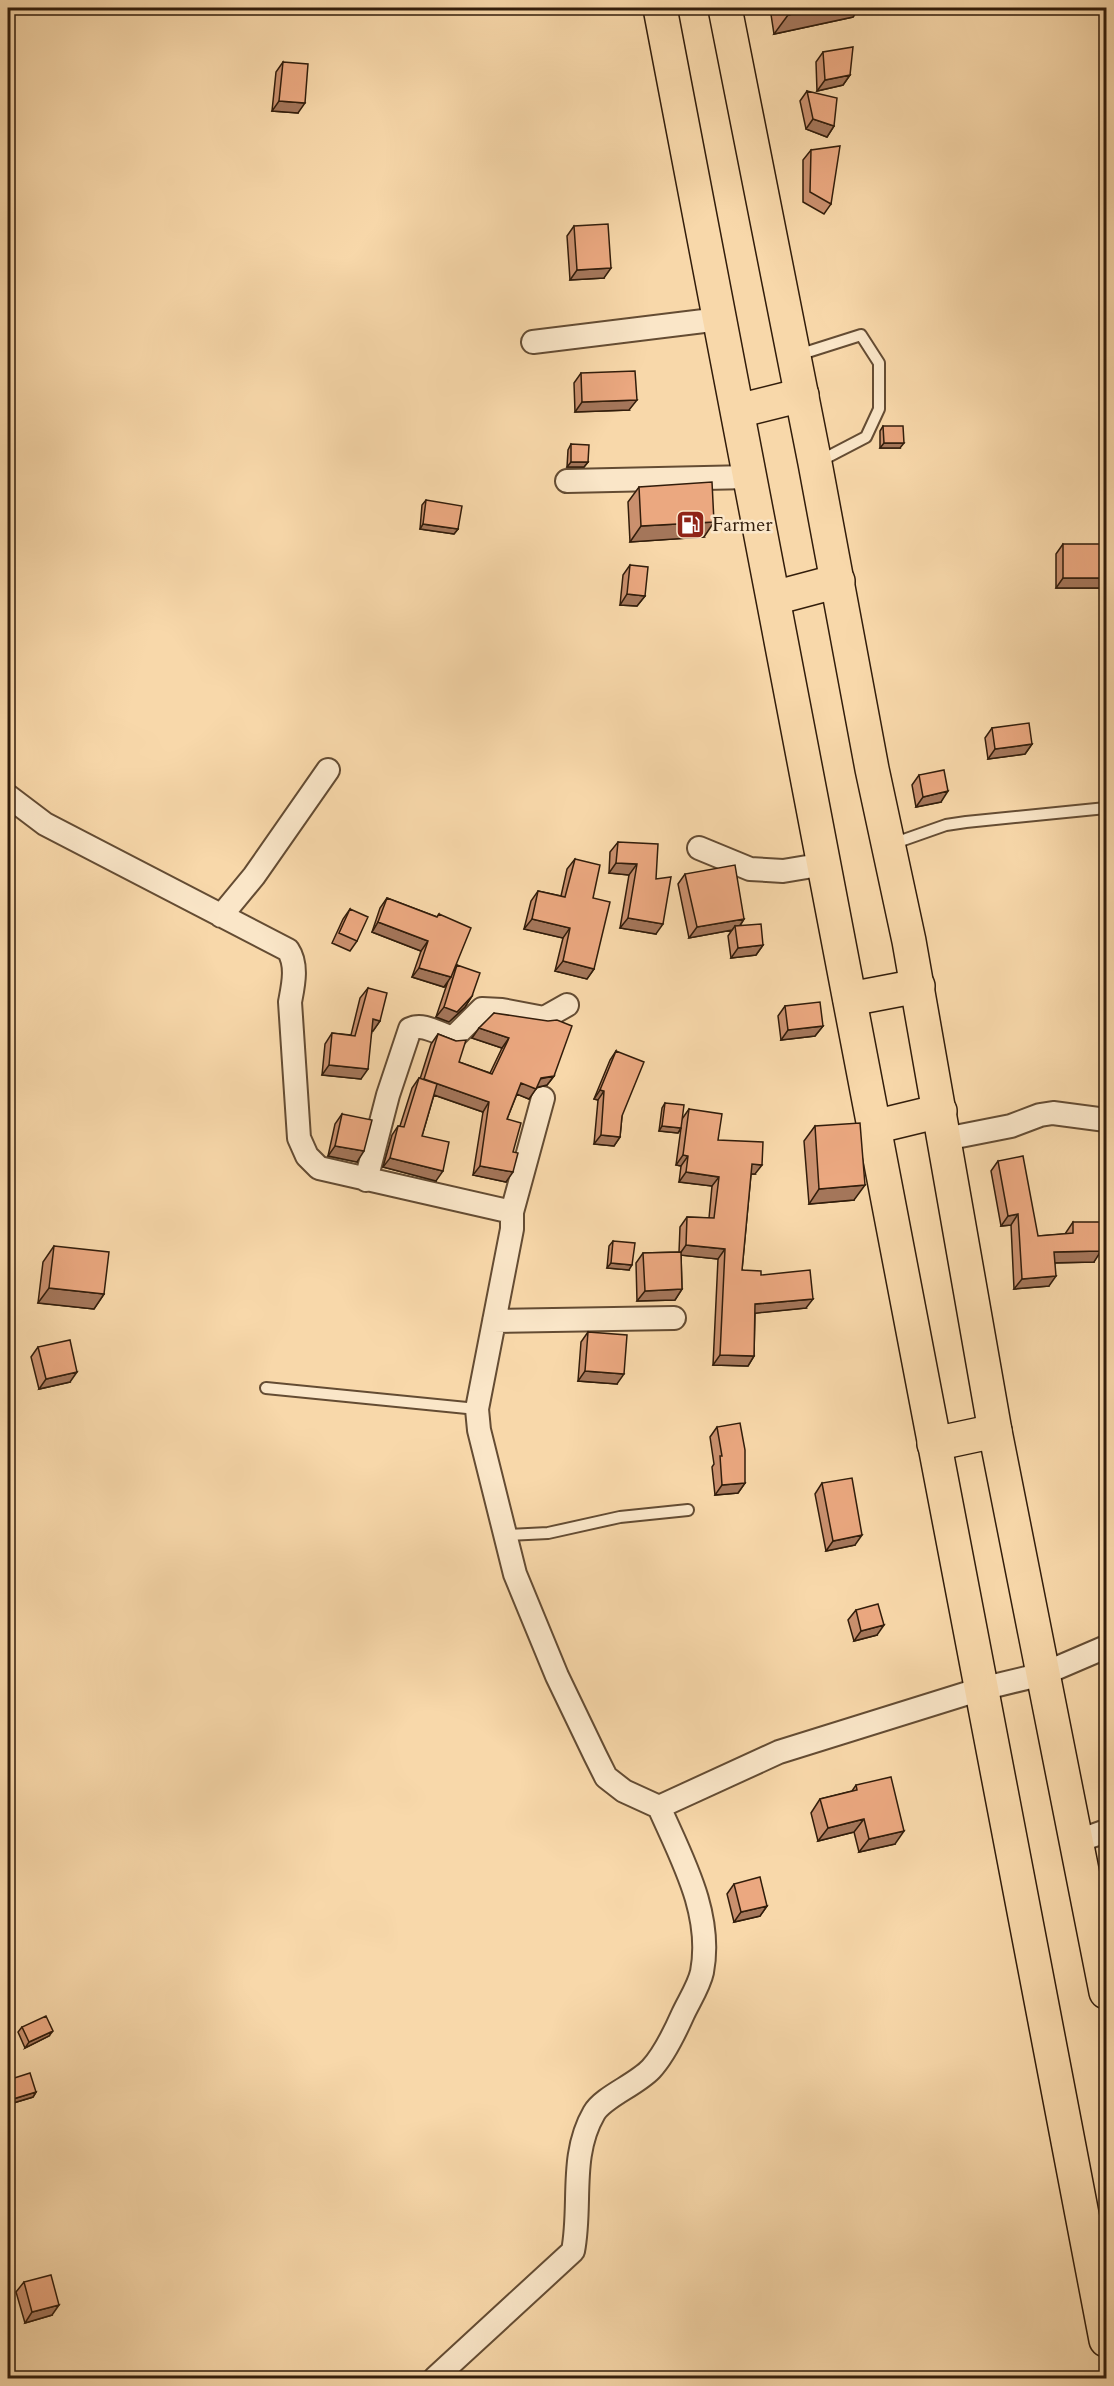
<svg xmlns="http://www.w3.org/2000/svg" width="1114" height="2386" font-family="Cardo,serif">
<rect width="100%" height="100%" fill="#f8d8aa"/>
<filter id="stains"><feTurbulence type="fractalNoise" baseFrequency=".00333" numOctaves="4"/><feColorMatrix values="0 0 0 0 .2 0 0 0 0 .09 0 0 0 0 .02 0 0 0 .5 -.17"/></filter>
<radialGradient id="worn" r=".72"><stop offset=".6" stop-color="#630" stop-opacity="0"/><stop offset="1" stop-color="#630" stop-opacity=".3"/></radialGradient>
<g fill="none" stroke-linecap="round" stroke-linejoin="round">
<defs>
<path id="service" d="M798,355L861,335L879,363V409L866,437L818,462
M892,844L946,825L966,822L1106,808
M266,1388L477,1409
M506,1535L548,1533L620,1517L688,1510"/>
<path id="minor" d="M533,342L720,319
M567,481L750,477
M8,796L45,824L288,950C298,965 293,986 290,1002L299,1138L307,1156L319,1168L512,1212V1229L477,1409L479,1430L515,1574L557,1676L595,1755L606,1777L624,1791L659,1807L779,1752L981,1689L1043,1674L1106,1647
M699,848L750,869L783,871L825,864
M221,916L254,876L328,770
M945,1139L1011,1126L1040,1115L1053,1113L1106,1120
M366,1180L388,1095L410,1029C424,1022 440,1035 453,1038L482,1009L502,1010L544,1018L567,1005
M512,1212L543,1098
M494,1321L674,1318
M1078,1841L1106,1831
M435,2378L573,2251C582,2205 569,2156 594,2113C603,2097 636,2085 651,2069C664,2055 675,2032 683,2014C689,2001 699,1986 702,1972C713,1914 682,1859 659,1807"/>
<path id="primary" d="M660,8L1106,2340
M725,8L815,463L872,769L909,941L995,1431L1106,1992"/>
<path id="trunk" d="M738,411L802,395
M774,598L838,581
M850,999L918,986
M874,1127L940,1111
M934,1444L995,1431"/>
</defs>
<use href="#service" stroke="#644c33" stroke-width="14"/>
<use href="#minor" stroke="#644c33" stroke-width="26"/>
<use href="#primary" stroke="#321d0b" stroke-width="36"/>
<use href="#trunk" stroke="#321d0b" stroke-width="36"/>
<use href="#service" stroke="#fae6c8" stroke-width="10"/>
<use href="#minor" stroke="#fae6c8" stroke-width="22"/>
<use href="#primary" stroke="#f8d8aa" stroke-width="33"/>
<use href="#trunk" stroke="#f8d8aa" stroke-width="33"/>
</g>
<path fill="#ca906e" stroke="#321d0b" stroke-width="1.5" d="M770,8H859L853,17L774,34Z
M823,52L850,75L843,85L817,91L816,62Z
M283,62L298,113L272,111L276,72Z
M807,91L834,126L827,137L806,129L800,101Z
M811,150L831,204L824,214L803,202V160Z
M574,226L604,278L570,280L567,236Z
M581,373L629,410L575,412L574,383Z
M883,426L900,448H880V431Z
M571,444L588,462L584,467H567L568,450Z
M639,487L704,537L630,542L628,502Z
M426,500L458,529L454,534L420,529L422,505Z
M1063,544L1107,588H1056V554Z
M630,565L645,596L637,606L620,605L623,575Z
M992,728L1032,744L1025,754L988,759L985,738Z
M919,775L941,802L916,807L912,785Z
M618,842L656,879V934L620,928L629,875L609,873L610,852Z
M575,859L593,898L594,969L587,979L555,971L563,938L524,929L531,901L538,891L561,896L567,869Z
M685,874L744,919L740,926L763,945L756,955L731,958L728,936L732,930L689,938L678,884Z
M387,898L437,917L439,914L454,969L457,965L472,996L465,1007L449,1022L436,1017L448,981L444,987L412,977L421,951L372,932L380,908Z
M350,909L357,941L350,951L332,943L343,919Z
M368,988L380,1021L373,1031H372L361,1079L322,1075L325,1044L332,1033L351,1035L360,998Z
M785,1006L823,1026L815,1036L781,1040L778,1016Z
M494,1013L554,1076L547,1085L536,1088L529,1099L517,1094L507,1119L506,1182L473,1175L483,1112L434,1095L422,1136L436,1181L383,1167L392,1135L398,1126H400L412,1088L419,1078L420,1079L431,1044L438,1034L456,1041L459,1062L490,1073L502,1048L472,1038Z
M616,1051L622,1116L620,1137L614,1146L594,1144L598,1100L594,1099L610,1060Z
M665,1103L682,1119L689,1109L718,1140L755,1174H751L742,1270L761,1275L806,1308L755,1313L754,1356L748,1366L713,1365L718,1259L681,1255L682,1289L675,1300L637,1301L636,1263L643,1253L679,1252L680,1227L687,1217L709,1218L712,1186L679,1182L681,1166L676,1165L681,1128L678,1133L659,1131L662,1108Z
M342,1114L357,1162L328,1156L335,1124Z
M815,1126L854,1200L809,1204L804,1141Z
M998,1161L1038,1236L1065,1234L1073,1222L1094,1262L1055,1263L1049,1286L1014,1289L1011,1225L1001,1226L991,1171Z
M613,1241L629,1270L607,1268L609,1246Z
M54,1246L104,1294L94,1309L38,1303L43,1262Z
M588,1332L617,1384L578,1381L581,1342Z
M38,1347L70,1382L39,1389L31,1357Z
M717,1427L745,1483L738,1493L715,1495L712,1467L714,1464L710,1437Z
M822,1483L855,1545L826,1551L815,1494Z
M856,1610L877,1635L854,1641L848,1620Z
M856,1785L895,1844L859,1852L854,1832L818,1841L811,1813L820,1799L852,1791Z
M734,1884L767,1906L760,1916L734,1922L727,1894Z
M22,2027L49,2036L25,2048L18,2032Z
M8,2080L36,2092L33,2097L10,2104L8,2098Z
M24,2282L52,2315L25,2323L16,2292Z"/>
<path fill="#a4765a" stroke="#321d0b" stroke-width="1.5" d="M819,8H859L853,17L774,34L788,15Z
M850,75L843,85L817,91L825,80Z
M279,101L305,103L298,113L272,111Z
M813,119L834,126L827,137L806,129Z
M611,268L604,278L570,280L577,270Z
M637,400L629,410L575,412L582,402Z
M884,443H904L900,448H880Z
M571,462H588L584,467H567Z
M714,522L704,537L630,542L641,526Z
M423,524L458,529L454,534L420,529Z
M1063,578H1107V588H1056Z
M627,594L645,596L637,606L620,605Z
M1032,744L1025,754L988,759L995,749Z
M948,791L941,802L916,807L923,797Z
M616,863L637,864L629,875L609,873Z
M628,918L663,924L656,934L620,928Z
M532,919L570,928L563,938L524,929Z
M744,919L737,930L735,926L732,930L689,938L697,927Z
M378,922L428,941L421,951L372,932Z
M763,945L756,955L731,958L738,948Z
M563,961L594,969L587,979L555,971Z
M419,968L451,977L444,987L412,977Z
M472,996L465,1007L449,1022L436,1017L444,1007Z
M373,1019L380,1021L373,1031L366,1029Z
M823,1026L815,1036L781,1040L788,1030Z
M479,1028L509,1038L502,1048L472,1038Z
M329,1065L368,1069L361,1079L322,1075Z
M554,1076L547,1085L534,1088L536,1089L529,1099L514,1093L521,1083Z
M424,1079L489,1102L483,1112L417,1089Z
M600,1090L604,1091L598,1100L594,1099Z
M662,1126L681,1128L678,1133L659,1131Z
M601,1135L620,1137L614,1146L594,1144Z
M335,1146L364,1151L357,1162L328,1156Z
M683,1155L688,1156L681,1166L676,1165Z
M390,1158L443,1171L436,1181L383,1167Z
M752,1164L762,1165L755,1174H745Z
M480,1166L513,1172L506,1182L473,1175Z
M686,1172L719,1177L712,1186L679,1182Z
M865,1185L854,1200L809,1204L819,1189Z
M1018,1214L1011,1225L1001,1226L1008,1216Z
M686,1245L725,1249L718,1259L679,1255Z
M1101,1251L1094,1262L1047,1263L1054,1252Z
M611,1263L632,1265L629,1270L607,1268Z
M1056,1276L1049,1286L1014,1289L1022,1279Z
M49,1288L104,1294L94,1309L38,1303Z
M682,1289L675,1300L637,1301L645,1291Z
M813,1299L806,1308L748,1314L755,1304Z
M720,1355L754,1356L748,1366L713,1365Z
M585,1371L624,1374L617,1384L578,1381Z
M77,1372L70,1382L39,1389L46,1379Z
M745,1483L738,1493L715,1495L722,1485Z
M862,1535L855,1545L826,1551L833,1541Z
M884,1625L877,1635L854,1641L861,1631Z
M864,1819L854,1832L818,1841L828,1828Z
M904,1831L895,1844L859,1852L869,1839Z
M767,1906L760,1916L734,1922L741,1912Z
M53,2031L49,2036L25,2048L29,2042Z
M36,2092L33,2097L10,2104L13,2099Z
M59,2305L52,2315L25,2323L32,2312Z"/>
<path fill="#eba880" stroke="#321d0b" stroke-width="1.5" d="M787,8H819L788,15Z
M853,47L850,75L825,80L823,52Z
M283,62L308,64L305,103L279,101Z
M807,91L837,98L834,126L813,119Z
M840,146L831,204L810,192L811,150Z
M608,224L611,268L577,270L574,226Z
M635,371L637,400L582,402L581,373Z
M883,426H903L904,443H884Z
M571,444L589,445L588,462H571Z
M712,482L714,522L641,526L639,487Z
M426,500L462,506L458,529L423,524Z
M1063,544H1107V578H1063Z
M630,565L648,567L645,596L627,594Z
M1029,723L1032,744L995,749L992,728Z
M944,770L948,791L923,797L919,775Z
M618,842L658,844L656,879L671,877L663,924L628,918L637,864L616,863Z
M575,859L600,865L593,898L610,902L594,969L563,961L570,928L532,919L538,891L565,897Z
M735,865L744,919L697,927L685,874Z
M387,898L437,917L439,914L471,928L451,977L419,968L428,941L378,922Z
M350,909L368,917L357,941L339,933Z
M761,924L763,945L738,948L735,926Z
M457,965L480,973L472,996L457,1012L444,1007Z
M368,988L387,993L380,1021L373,1019L368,1069L329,1065L332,1033L355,1036Z
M820,1002L823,1026L788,1030L785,1006Z
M494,1013L548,1021L557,1020L572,1026L554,1076L541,1078L536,1089L521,1083L507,1119L521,1123L513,1152L518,1153L513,1172L480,1166L489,1102L424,1079L438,1034L456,1041L466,1040L459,1062L492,1074L509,1038L479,1028Z
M616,1051L644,1062L622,1116L620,1137L601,1135L604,1091L600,1090Z
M419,1078L437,1084L422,1136L449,1142L443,1171L390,1158L398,1126L404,1127Z
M665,1103L684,1105L681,1128L662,1126Z
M689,1109L722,1114L718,1140L763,1142L762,1165L752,1164L742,1270L761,1271V1275L810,1270L813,1299L755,1304L754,1356L720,1355L725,1249L686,1245L687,1217L714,1218L719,1177L686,1172L688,1156L683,1155Z
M342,1114L372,1120L364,1151L335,1146Z
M860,1123L865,1185L819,1189L815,1126Z
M1023,1156L1038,1236L1073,1233V1222H1100L1101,1251L1054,1252L1056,1276L1022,1279L1018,1214L1008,1216L998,1161Z
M613,1241L635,1243L632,1265L611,1263Z
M54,1246L109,1252L104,1294L49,1288Z
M681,1252L682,1289L645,1291L643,1253Z
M588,1332L627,1335L624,1374L585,1371Z
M70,1340L77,1372L46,1379L38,1347Z
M740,1423L745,1450V1483L722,1485L720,1456H722L717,1427Z
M852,1478L862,1535L833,1541L822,1483Z
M878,1604L884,1625L861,1631L856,1610Z
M891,1777L904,1831L869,1839L864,1819L828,1828L820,1799L857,1790L856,1785Z
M760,1877L767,1906L741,1912L734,1884Z
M46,2016L53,2031L29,2042L22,2027Z
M30,2073L36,2092L13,2099L8,2080Z
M51,2275L59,2305L32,2312L24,2282Z"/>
<defs>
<symbol id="fuel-square" viewBox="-11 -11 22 22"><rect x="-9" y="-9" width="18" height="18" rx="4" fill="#8f2418" stroke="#fae6c8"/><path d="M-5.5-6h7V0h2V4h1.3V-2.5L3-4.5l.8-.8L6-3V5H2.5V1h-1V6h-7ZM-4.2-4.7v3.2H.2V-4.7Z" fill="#fff"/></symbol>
</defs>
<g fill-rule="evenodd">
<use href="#fuel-square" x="674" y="508" width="33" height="33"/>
</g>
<g text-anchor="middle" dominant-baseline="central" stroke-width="5" stroke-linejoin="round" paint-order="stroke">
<g font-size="20" fill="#321d0b" stroke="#fae6c8" text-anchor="start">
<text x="712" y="524">Farmer</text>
</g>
</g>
<rect width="1114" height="2386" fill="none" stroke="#f8d8aa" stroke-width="30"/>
<rect x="9" y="9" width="1096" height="2368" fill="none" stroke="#321d0b" stroke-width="3"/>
<rect x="15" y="15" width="1084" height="2356" fill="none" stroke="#321d0b" stroke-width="1.5"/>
<rect width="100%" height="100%" filter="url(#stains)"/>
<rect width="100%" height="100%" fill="url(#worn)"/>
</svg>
